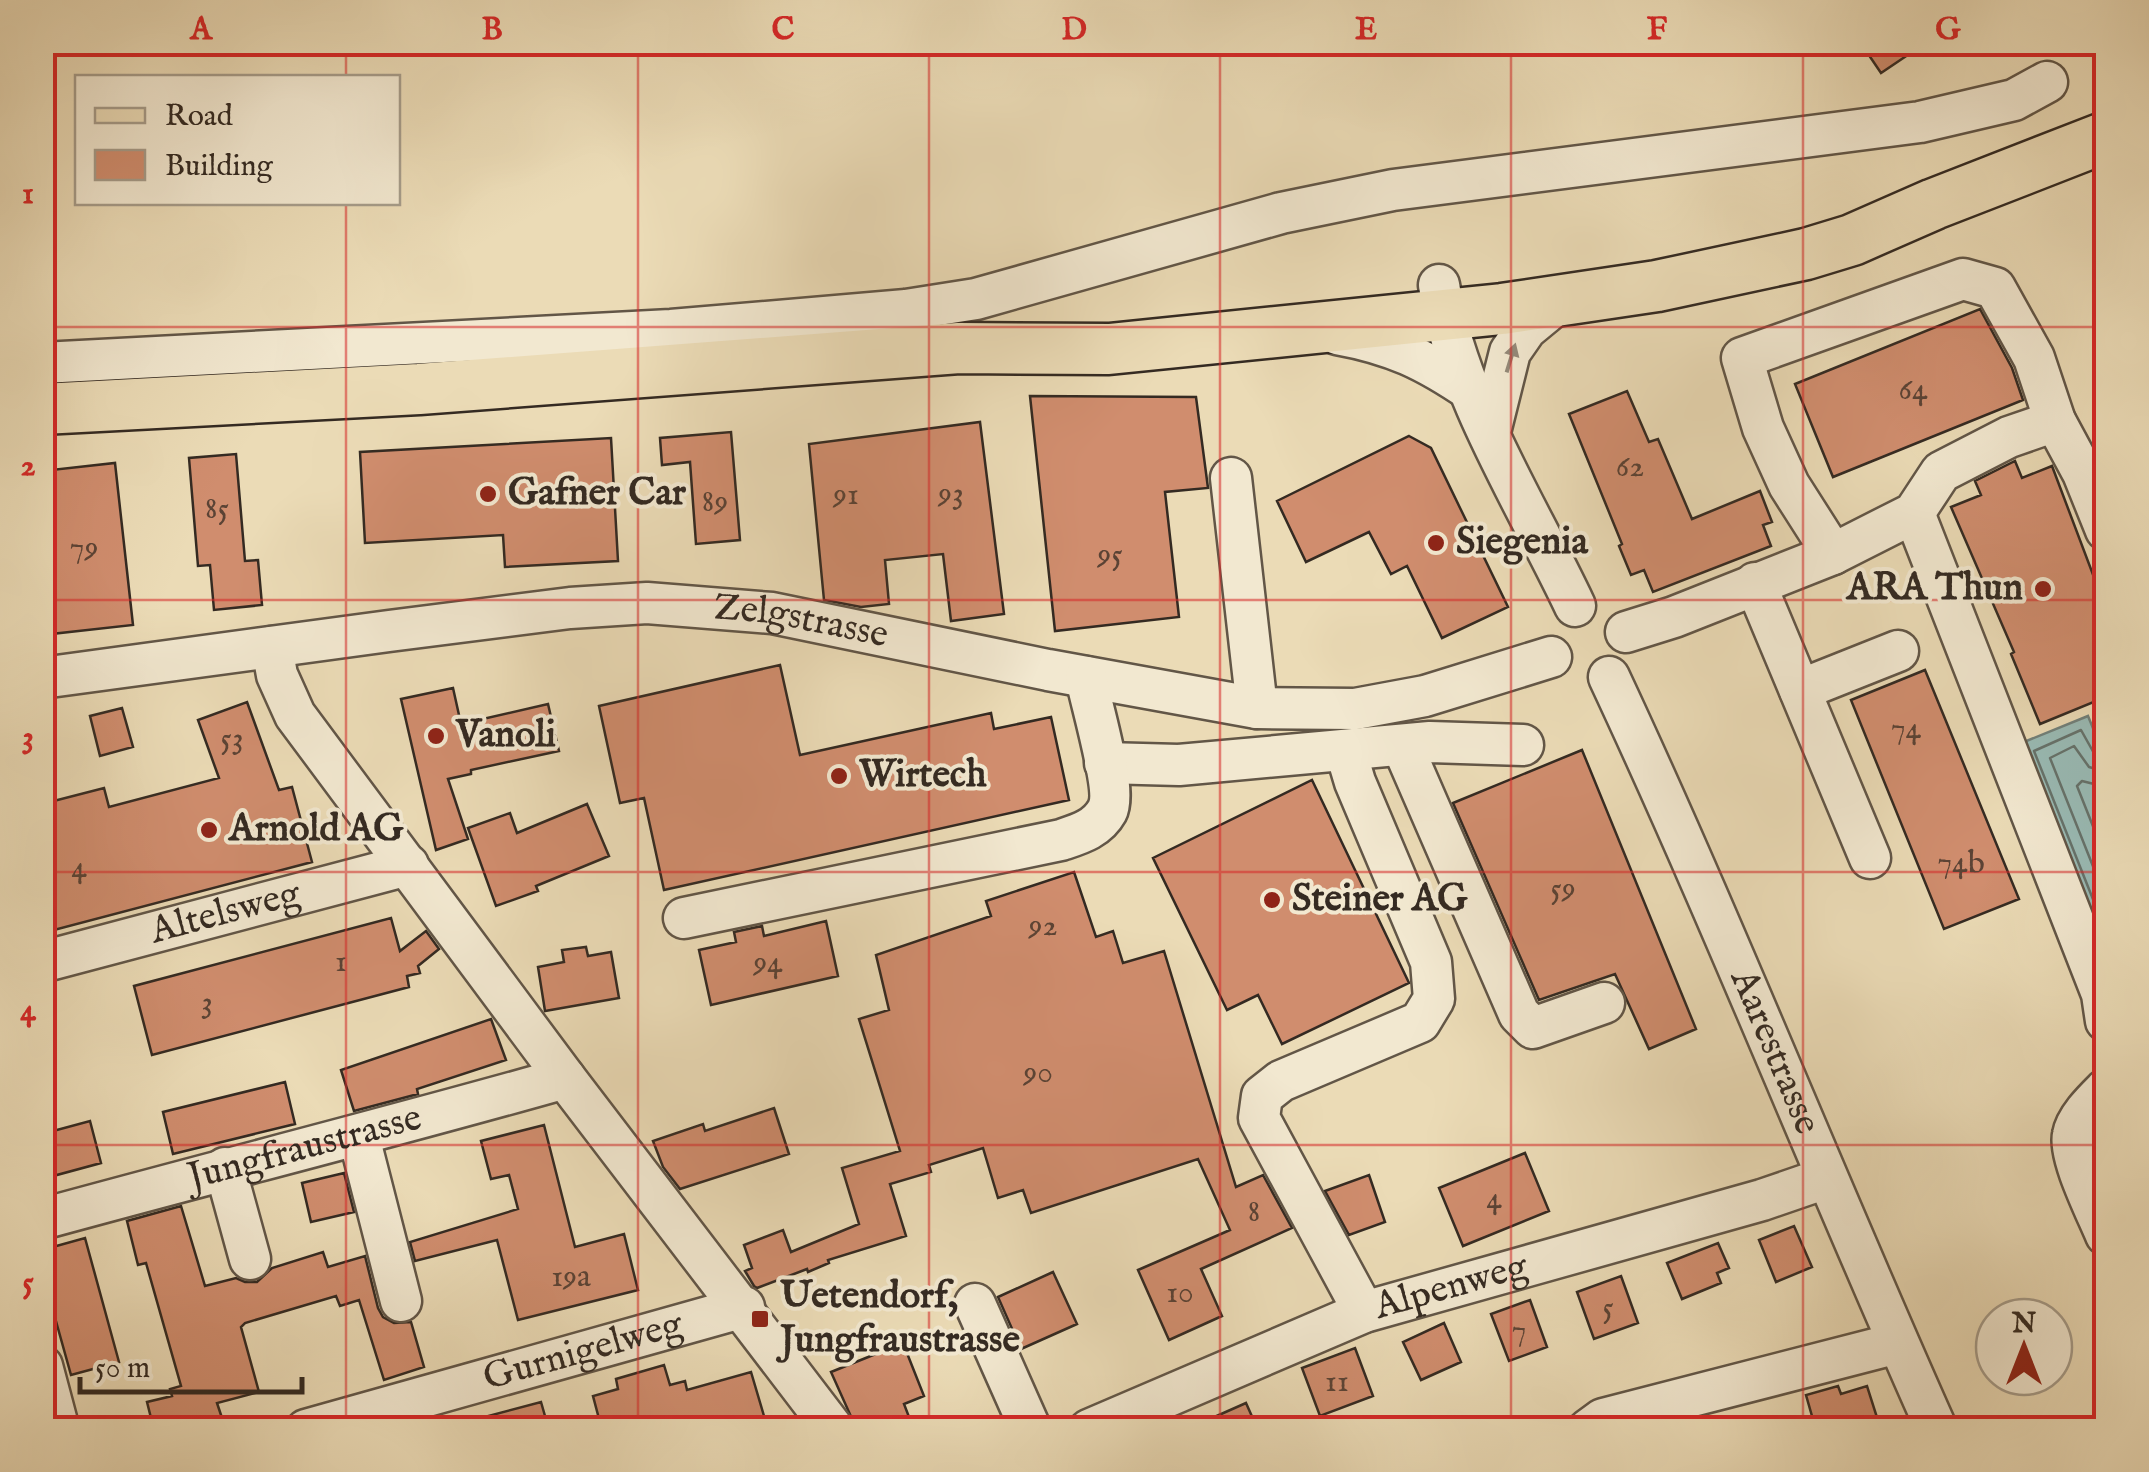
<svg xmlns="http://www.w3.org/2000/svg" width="2149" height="1472" font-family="'IM FELL English',serif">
<rect width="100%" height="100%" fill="#ebdbb6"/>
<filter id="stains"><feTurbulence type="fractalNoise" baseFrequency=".002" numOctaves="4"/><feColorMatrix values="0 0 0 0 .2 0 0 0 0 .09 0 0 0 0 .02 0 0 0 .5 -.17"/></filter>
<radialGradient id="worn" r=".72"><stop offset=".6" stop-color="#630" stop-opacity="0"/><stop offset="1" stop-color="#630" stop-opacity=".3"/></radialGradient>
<path fill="#99bab4" stroke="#71807a" stroke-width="2.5" d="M2088,716L2106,760V959L2019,744Z"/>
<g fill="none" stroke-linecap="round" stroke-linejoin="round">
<path stroke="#66726b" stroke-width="2.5" d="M2106,759L2095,755L2081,730L2034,751L2106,932
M2106,772L2089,767L2074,746L2050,758L2106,899
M2106,787L2082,781L2077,786L2106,859"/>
</g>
<path fill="#d08d6e" stroke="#342a22" stroke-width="2.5" d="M1860,42H1927L1881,73Z
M1980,309L2012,368L2023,400L1833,477L1795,384Z
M1627,391L1649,442L1658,439L1692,519L1760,491L1772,522L1763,525L1771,546L1653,592L1644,570L1631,575L1619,546L1622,544L1569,414Z
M1030,396L1196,397L1208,488L1165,492L1179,617L1055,631Z
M980,422L1004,614L951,621L943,554L885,560L889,604L861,607L824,600L809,444Z
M731,432L740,540L696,544L690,462L662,465L660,438Z
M1409,436L1431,448L1508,607L1442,638L1407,566L1391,574L1369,532L1306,562L1277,501Z
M611,438L618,561L505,567L503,535L365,543L360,452Z
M236,454L245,561L258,560L262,605L214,610L210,565L198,566L189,458Z
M2015,461L2022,478L2052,466L2106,609V697L2040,724L2011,654L2014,652L1951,507L1981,495L1975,481Z
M115,463L133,625L42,635V471Z
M780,665L800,755L991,713L994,729L1051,717L1069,800L664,890L644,798L620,803L599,706Z
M1925,670L2019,899L1944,929L1851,700Z
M453,688L461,724L548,704L559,751L471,770V774L448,779L468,839L436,850L401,699Z
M247,702L279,790L292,787L312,862L54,930L42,886V804L104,788L109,807L219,778L198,720Z
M122,708L133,747L100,756L90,716Z
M1582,750L1696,1029L1649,1049L1615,974L1539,1000L1453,803Z
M1312,780L1409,983L1282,1044L1258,995L1227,1010L1153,858Z
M587,804L609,856L536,886L538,891L496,906L468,828L510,813L517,833Z
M1074,872L1096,937L1113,931L1123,963L1164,951L1236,1187L1263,1175L1292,1228L1201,1269L1222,1316L1169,1340L1138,1270L1230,1230L1198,1159L1031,1213L1023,1190L998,1198L983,1148L929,1165L931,1172L890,1184L906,1236L828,1260L829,1263L808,1272L807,1269L757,1288L754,1286L745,1271L752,1268L744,1245L783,1230L791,1252L859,1224L842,1168L900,1151L859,1019L889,1010L876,955L991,916L986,901Z
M391,918L400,951L426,931L439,949L418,966L420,973L407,976L409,987L152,1055L134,986Z
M826,921L838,976L711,1005L699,950L736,942L734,932L762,926L764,936Z
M586,947L588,956L611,952L619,998L545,1011L538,967L564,962L562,950Z
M491,1019L506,1060L417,1089L418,1094L354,1111L341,1070Z
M285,1082L295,1124L173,1154L163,1112Z
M774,1108L789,1154L680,1189L663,1167L653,1141L703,1124L705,1131Z
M90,1121L101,1163L42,1179V1134Z
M544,1125L575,1247L624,1234L638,1290L518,1320L497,1240L415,1261L410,1242L518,1209L509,1175L491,1179L481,1141Z
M1525,1153L1549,1211L1463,1246L1439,1188Z
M344,1173L354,1212L311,1222L302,1183Z
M1369,1175L1385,1222L1349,1235L1325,1191Z
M181,1206L205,1286L236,1278L245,1282H257L272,1268L323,1252L328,1267L365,1256L378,1308L383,1317L394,1323L411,1322L424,1367L384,1380L359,1300L340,1306L336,1296L245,1323L241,1327L259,1392L217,1403L223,1421L191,1430H154L147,1402L172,1396L170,1389L181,1386L146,1263L138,1265L127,1221Z
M1794,1226L1812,1267L1776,1282L1759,1240Z
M85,1238L119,1362L71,1375L42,1271V1250Z
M1718,1243L1729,1268L1717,1273L1721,1283L1682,1299L1667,1263Z
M1053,1272L1077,1324L1021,1349L998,1297Z
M1621,1276L1638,1323L1594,1339L1577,1292Z
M1530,1300L1547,1347L1509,1361L1491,1314Z
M1444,1323L1461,1362L1421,1380L1403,1342Z
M903,1343L924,1396L904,1404L914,1430H857L831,1372Z
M1355,1348L1373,1396L1320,1416L1302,1368Z
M664,1365L670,1385L685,1381L687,1390L751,1372L764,1416L723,1427L721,1420L688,1430H602L593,1396L618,1389L616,1379Z
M1838,1386L1841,1394L1867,1386L1881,1430H1816L1806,1395Z
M541,1402L549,1430H467L466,1422Z
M1246,1403L1258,1430H1185Z"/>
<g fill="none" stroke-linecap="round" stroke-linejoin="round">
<defs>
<g id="minor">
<path d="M1439,285C1457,397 1527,504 1575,606"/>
<path d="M1337,334C1393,344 1426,360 1473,392"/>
<path d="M42,363L671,330L906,310L976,299L1281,213L1393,190L1920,122L2014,100L2047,82"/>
<path d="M1490,432L1510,352L1526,329L1560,301"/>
<path d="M1231,478L1257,708"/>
<path d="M1914,513L2102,994L2106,1021"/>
<path d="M1833,554L1789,485L1763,428L1742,358L1963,279L1995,288L2034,358L2055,421L2083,473L2106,530"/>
<path d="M1755,583L1870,858"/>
<path d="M1626,632L1674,617L1833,554L1914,513L1941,472L2009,437L2055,421"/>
<path d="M272,647L277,675L295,715L565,1078L834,1430"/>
<path id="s1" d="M1609,677C1725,925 1825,1180 1937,1430"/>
<path id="s2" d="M42,678L389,631L570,608L647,603L772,613L1048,670L1257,708L1355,709L1425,696L1551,657"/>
<path d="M1800,690L1898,651"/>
<path d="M1402,745L1519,1014L1533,1028L1604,1003"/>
<path d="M1346,752L1355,782L1431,962L1434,999L1420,1022L1281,1081L1262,1096L1259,1118L1364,1312"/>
<path d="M1105,763L1179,765L1430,742L1523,745"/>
<path d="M684,918L1061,840C1079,834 1097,829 1107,811C1118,791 1091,704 1086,677"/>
<path id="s3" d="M42,962L408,865"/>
<path d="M2106,1089C2095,1100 2076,1118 2073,1135C2068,1156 2097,1213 2106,1235"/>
<path d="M359,1137L401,1301"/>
<path d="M225,1168L250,1259"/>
<path id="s4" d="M42,1219C217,1171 392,1127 565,1078"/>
<path d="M975,1304L1031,1430"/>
<path d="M42,1366L59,1430"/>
<path id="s5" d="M306,1430L744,1307"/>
<path id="s6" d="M1089,1430L1364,1312L1762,1200L1826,1178"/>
<path d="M1588,1430L1603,1419L1898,1343"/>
</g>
<path id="major" d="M42,409L419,389L959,348L1109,349L1502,309L1657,286L1806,254L1852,240L1934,204L2106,137"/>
</defs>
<use href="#minor" stroke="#625647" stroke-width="45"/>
<use href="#major" stroke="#342a22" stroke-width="55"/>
<use href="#minor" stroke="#f2e8d0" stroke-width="40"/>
<use href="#major" stroke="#ebdbb6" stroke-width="50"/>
</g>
<defs><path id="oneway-solid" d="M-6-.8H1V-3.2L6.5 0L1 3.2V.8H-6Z" transform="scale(2.5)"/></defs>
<use fill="#938979" href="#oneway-solid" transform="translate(1511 358) rotate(-73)"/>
<path fill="none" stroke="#d62828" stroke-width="2.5" stroke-opacity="0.55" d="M346,42V78M638,42V1430M929,42V1430M1220,42V1430M1511,42V1430M1803,42V1430M346,202V1430M42,327H2106M42,600H2106M42,872H2106M42,1145H2106"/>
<g fill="#8f2418" stroke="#f2e8d0" stroke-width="4">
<circle cx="488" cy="494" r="10"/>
<circle cx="1436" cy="543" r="10"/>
<circle cx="2043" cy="589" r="10"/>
<circle cx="436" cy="736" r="10"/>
<circle cx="839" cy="776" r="10"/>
<circle cx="209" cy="830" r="10"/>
<circle cx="1272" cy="900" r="10"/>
<rect x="750" y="1309" width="20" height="20" rx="5"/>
</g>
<g text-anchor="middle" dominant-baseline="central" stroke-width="8" stroke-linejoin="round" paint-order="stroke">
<g font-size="32" fill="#5b4335">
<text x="1913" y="390">64</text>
<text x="1630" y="467">62</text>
<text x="951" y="494">93</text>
<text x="846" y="495">91</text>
<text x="715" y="502">89</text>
<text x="217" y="509">85</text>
<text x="84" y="548">79</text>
<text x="1110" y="555">95</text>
<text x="1906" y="729">74</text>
<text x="232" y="739">53</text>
<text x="1961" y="863">74b</text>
<text x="79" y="868">4</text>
<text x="1563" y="889">59</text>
<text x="1043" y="926">92</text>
<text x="341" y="962">1</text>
<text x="768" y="963">94</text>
<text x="207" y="1003">3</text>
<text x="1038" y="1073">90</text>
<text x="1494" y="1199">4</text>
<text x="1254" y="1212">8</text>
<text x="571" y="1277">19a</text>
<text x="1180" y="1293">10</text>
<text x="1608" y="1308">5</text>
<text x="1519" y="1331">7</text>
<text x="1337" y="1382">11</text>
</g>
<g font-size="38" font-weight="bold" fill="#342a22" stroke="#f2e8d0" text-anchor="start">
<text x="508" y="494">Gafner Car</text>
<text x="1456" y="543">Siegenia</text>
<text x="2023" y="589" text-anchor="end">ARA Thun</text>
<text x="456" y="736">Vanoli</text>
<text x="859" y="776">Wirtech</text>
<text x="229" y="830">Arnold AG</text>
<text x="1292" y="900">Steiner AG</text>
<text x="780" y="1297">Uetendorf,<tspan x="780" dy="44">Jungfraustrasse</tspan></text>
</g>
<g font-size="38" fill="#342a22" stroke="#f2e8d0">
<text stroke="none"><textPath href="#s2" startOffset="765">Zelgstrasse</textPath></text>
<text stroke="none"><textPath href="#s3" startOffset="190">Altelsweg</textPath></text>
<text stroke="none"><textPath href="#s1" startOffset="410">Aarestrasse</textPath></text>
<text stroke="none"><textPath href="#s4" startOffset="272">Jungfraustrasse</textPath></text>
<text stroke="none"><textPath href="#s6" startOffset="390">Alpenweg</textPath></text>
<text stroke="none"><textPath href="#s5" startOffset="288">Gurnigelweg</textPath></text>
</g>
</g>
<rect width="2149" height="1472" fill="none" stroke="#ebdbb6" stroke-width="110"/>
<rect x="75" y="75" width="325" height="130" fill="#f2e8d0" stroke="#a69c8a" stroke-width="2.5"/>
<rect x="95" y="108" width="50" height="15" fill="#ebdbb6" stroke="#a69c8a" stroke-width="2.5"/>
<text x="165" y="125" font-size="30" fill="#342a22">Road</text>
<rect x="95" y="150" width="50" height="30" fill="#d08d6e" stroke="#a69c8a" stroke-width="2.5"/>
<text x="165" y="175" font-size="30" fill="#342a22">Building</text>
<g transform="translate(2024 1347)"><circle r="48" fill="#f2e8d0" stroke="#a69c8a" stroke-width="2.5"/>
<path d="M0-8L18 38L0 25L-18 38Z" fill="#8f2418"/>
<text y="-15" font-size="28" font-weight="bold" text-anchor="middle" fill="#342a22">N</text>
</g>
<path d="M80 1377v15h222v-15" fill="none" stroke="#342a22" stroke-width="5"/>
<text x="95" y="1377" font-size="30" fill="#342a22" stroke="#f2e8d0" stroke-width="8" paint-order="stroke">50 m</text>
<rect x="55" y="55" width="2039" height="1362" fill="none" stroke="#d62828" stroke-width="4"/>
<g font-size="32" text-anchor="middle" font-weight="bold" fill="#d62828">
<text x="201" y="39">A</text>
<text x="492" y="39">B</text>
<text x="783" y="39">C</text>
<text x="1074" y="39">D</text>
<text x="1366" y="39">E</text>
<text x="1657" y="39">F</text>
<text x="1948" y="39">G</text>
<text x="28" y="203">1</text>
<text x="28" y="475">2</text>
<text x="28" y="747">3</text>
<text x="28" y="1020">4</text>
<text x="28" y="1292">5</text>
</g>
<rect width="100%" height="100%" filter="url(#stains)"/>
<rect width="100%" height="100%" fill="url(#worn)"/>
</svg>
